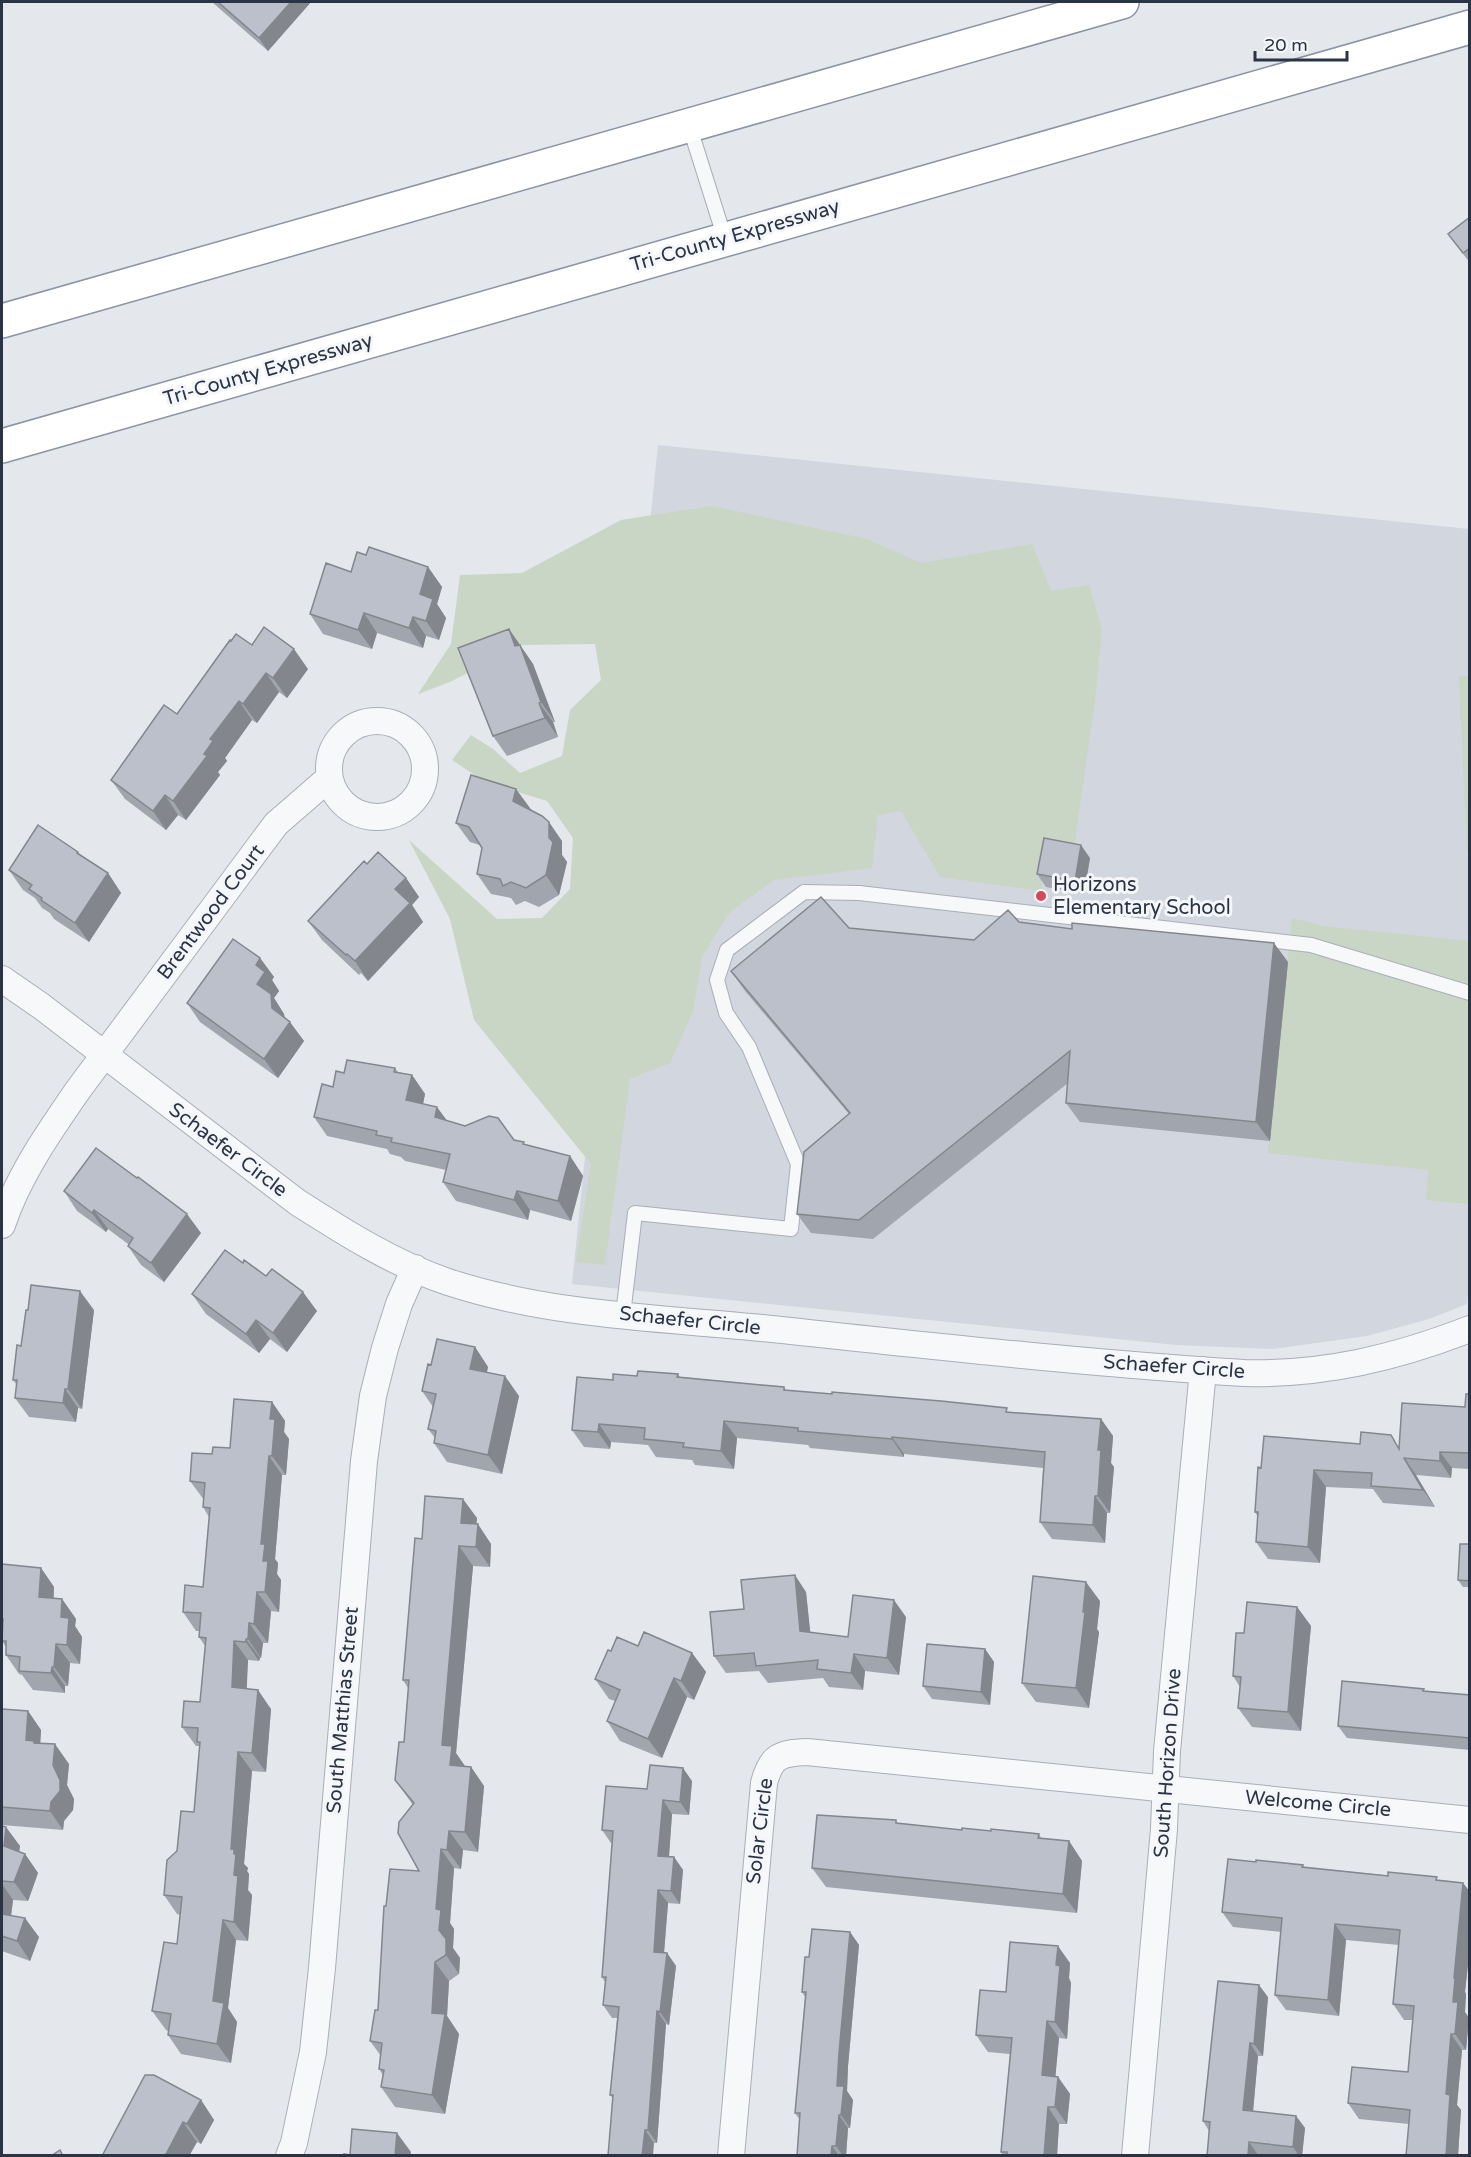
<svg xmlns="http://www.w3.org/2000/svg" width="1471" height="2157" font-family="'Varela Round',sans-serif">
<rect width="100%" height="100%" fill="#e4e7ec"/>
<path fill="#d2d6de" d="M658,445L1469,529L1470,1275L1467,1304L1429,1319L1367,1336L1273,1349L1176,1345L572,1284Z"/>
<path fill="#c9d6c5" d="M712,506L867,539L921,563L1032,544L1051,591L1089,585L1102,630L1095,702L1074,846L1052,854L1041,891L940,877L901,811L878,815L872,868L774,880L729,913L702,957L693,1011L670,1063L630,1079L605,1265L576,1262L591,1164L474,1020L450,919L409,840L497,919L542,918L570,889L573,838L547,801L485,782L452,760L471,735L493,749L520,773L562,756L570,710L601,680L595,644L522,645L450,682L418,694L451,644L460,575L522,573L621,520Z
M1459,676H1469V852L1467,850Z
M1292,918L1323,926L1469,941V1204L1426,1200L1428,1170L1268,1153Z"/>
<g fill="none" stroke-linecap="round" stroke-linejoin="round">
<defs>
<path id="service" d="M689,125L725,239
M623,1315L635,1213L791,1229L798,1164L749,1047L726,1013L717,980L727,950L804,892L859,893L1311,945L1470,993"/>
<path id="minor" d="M329 769a48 48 0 1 1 96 0a48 48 0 1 1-96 0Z
M2,979L41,1006L297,1202C344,1232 394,1264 448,1282C548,1315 657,1318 762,1328C922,1345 1083,1363 1244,1373C1324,1375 1395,1358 1470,1329
M2,1225C18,1176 49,1132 78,1090L276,824L329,778
M289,2156L294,2143L313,2052L322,1968L364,1461L373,1396L385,1348L399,1304L415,1268
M731,2156L764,1783C771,1756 780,1753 807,1752L1470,1820
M1135,2156L1164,1829L1167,1751L1203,1370"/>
<path id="motorway" d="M2,321L1122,2
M2,446L1470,27"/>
</defs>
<use href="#service" stroke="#a9aeb7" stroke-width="16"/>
<use href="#minor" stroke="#a9aeb7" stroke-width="28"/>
<use href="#motorway" stroke="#8b94a3" stroke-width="36"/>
<use href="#service" stroke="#f7f8fa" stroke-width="14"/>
<use href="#minor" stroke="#f7f8fa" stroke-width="26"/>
<use href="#motorway" stroke="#fff" stroke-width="33"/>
</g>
<path fill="#a1a5ae" d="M212,2H311L268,51Z
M1470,217V263L1448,234Z
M366,555L428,567L442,587L437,604L446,618L439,640L426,636L423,648L377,633L372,649L323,634L310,614Z
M509,629L533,664L555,722H553L558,737L507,756L493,736Z
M231,641L252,645L308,669L287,698L279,692L257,723L252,720L225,758L227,761L218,772L220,775L186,820L178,815L166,830L125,799L111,780L177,714Z
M530,808L562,841V855L567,862L559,895L539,907L525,901L516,905L511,898L491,894L477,874L482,848L480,845L470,842L456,823Z
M78,852L81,856L108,873L121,893L89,942L54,919L50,913L42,908L35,898L23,890L9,870Z
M1090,858L1084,894L1046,887L1037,874Z
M367,864L406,878L419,897L412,905L423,922L368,981L361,973L359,975L322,940L308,921Z
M1019,922L1288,962L1270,1141L1080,1122L1066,1103L1068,1083L873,1239L811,1233L797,1214L849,1114L745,991L731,971L849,928L974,940Z
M260,958L274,977L272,980L279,991L274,998L284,1014L285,1017L304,1041L278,1078L200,1022L187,1003Z
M395,1068L398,1072L412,1075L425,1094L423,1104L447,1121L514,1140L526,1145L570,1156L583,1176L571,1221L530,1210L528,1220L456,1201L443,1182L446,1170L405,1161L401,1157L390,1154L387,1149L327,1136L314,1117L333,1087L344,1073Z
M64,1191L201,1233L164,1282L141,1265L128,1246V1244L108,1229L106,1232L77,1211Z
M243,1263L266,1276L317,1311L287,1352L270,1339L259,1353L206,1314L192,1294Z
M94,1310L82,1409L78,1408L76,1422L29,1417L15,1398L17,1385L13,1380L21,1346Z
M475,1347L488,1367L487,1372L519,1396L502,1474L447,1462L434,1443L435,1438L428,1429L433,1407L422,1391L431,1365Z
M678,1374L680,1377L784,1387L786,1390L1010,1412L1101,1419L1113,1436L1111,1463L1114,1467L1110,1513H1107L1105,1543L1052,1539L1040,1522L1043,1468L904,1454V1457L810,1448L808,1445L737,1438L734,1469L695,1465L692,1460L656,1457L648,1445L611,1442L610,1449L584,1447L572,1430L613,1380Z
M1470,1394V1469L1452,1468L1451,1478L1416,1475L1435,1507L1383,1503L1373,1489L1326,1487L1320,1563L1268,1559L1256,1542L1258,1517L1255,1512L1261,1468L1360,1444L1399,1447L1465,1407Z
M272,1402L285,1421L284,1432L289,1439L286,1475H282L275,1559L278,1563L277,1574L281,1580L279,1612L271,1611L268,1643H263L261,1658H260L259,1661L248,1660L246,1689L271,1709L266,1772L252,1771L244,1864L248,1868L247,1871L249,1874L248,1890L252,1895L248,1941L236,1940L228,2008L237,2022L231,2063L181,2054L168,2035V2031L166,2030L152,2011L177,1944L180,1915L177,1914L164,1895L177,1851L194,1812L200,1746H196L182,1727L200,1702L205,1646L199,1637V1631H196L183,1612L203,1587L209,1517L203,1507L204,1500L190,1481L212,1454L230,1448Z
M477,1518L476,1524L491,1544L490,1567L473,1566L456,1753L465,1767H471L484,1786L478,1852L463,1850L461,1869L454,1868L450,1923L454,1929L453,1948L460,1958L459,1974L449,1981L447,2016L459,2034L445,2114L395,2107L381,2087L383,2075L379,2069L381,2056L370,2041L378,2010L386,1906L419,1871L413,1805L395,1780L404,1742L408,1688L403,1680L422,1539Z
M1470,1544V1587H1463L1458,1580Z
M41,1568L54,1587V1598L62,1599L76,1619L75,1626L82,1637L80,1664L70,1663L68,1686H65V1693L33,1690L22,1675L19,1674L6,1655V1647L2,1641V1573Z
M806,1592L810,1633L848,1637L906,1617L899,1675L865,1671L863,1690L829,1687L823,1678L768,1683L759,1671L726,1673L714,1656L744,1609Z
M1100,1601L1097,1629L1099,1632L1089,1708L1036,1702L1022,1683Z
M1297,1607L1311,1626L1301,1731L1252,1727L1238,1708L1240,1687L1233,1676L1244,1633Z
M638,1646L692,1653L706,1672L694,1700L687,1697L662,1758L620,1741L607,1721L615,1701L609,1699L595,1679L611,1651Z
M985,1649L994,1662L990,1705L932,1699L923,1686Z
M1425,1691L1470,1695V1750L1347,1738L1338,1726Z
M2,1709L28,1711L41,1730L40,1743L69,1764L67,1785L74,1799L73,1810L64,1821L63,1830L2,1825Z
M692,1781L689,1815L672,1814L669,1857H674L683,1870L680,1904L668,1903L664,1953H667L676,1966L669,2025L666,2024L657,2143H654L610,2095L617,2018H612L603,2005L605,1982L602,1977L612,1843H611L602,1830L647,1789Z
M898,1823L962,1830L1039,1834L1041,1838L1069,1841L1082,1861L1077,1913L826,1887L812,1868Z
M2,1826L20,1846L19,1852L25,1854L38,1873L28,1901L13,1900L11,1916L39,1937L30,1961L2,1951Z
M1256,1862L1303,1865L1304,1867L1463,1883L1470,1892V1946L1465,1992L1466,1994L1465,2012L1469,2018L1466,2050H1462L1457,2105L1461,2110L1458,2156H1406L1409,2124L1359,2119L1348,2103L1408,2072L1413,2020H1404L1393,2004L1399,1945L1346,1940L1339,2016L1286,2010L1275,1995L1281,1932L1233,1927L1222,1912Z
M850,1932L859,1945L848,2066L847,2091L853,2100L850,2128H848L846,2156H797L800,2120L795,2113L805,1997L802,1992L809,1957Z
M1070,1963L1069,1978L1071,1983L1067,2039L1059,2038L1055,2077H1058L1070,2094L1067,2124H1059L1057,2156H1004L1001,2152L1010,2054L988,2052L976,2035L1006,1992Z
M1268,1997L1263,2056H1258L1253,2111L1296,2116L1305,2128L1302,2156L1258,2155V2156H1207L1209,2131L1203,2121Z
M201,2100L214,2120L201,2144L197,2142L189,2156H102Z"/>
<path fill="#83868d" d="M291,2H311L268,51L259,38Z
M428,567L442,587L437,604L446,618L439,640L426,621L420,594Z
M364,613L377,633L372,649L358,630Z
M413,617L426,636L423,648L409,628Z
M509,629L533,664L555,722L541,702L515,646Z
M294,649L308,669L287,698L273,678Z
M266,673L279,692L257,723L243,704Z
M239,701L252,720L225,758L227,761L218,772L220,775L186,820L173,801L204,754L210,739Z
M539,703L553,722L558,737L545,718Z
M516,789L530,808L526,820L513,801Z
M165,795L178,815L166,830L153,811Z
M549,822L562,841V855L567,862L559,895L546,875L549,838Z
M1081,845L1090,858L1084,894L1075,881Z
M108,873L121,893L89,942L75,923Z
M406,878L419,897L412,905L423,922L368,981L355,961L395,889Z
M1274,943L1288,962L1270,1141L1256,1122Z
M260,958L274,977L272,980L279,991L274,998L284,1014L285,1027L272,1008L257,984L256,965Z
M290,1022L304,1041L278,1078L264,1059Z
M412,1075L425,1094L420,1119L406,1100Z
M437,1107L451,1126L435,1117Z
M570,1156L583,1176L571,1221L558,1201Z
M517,1191L530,1210L528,1220L514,1200Z
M94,1210L108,1229L106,1232L92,1213Z
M187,1214L201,1233L164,1282L151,1263Z
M80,1291L94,1310L82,1409L68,1389Z
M303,1292L317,1311L287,1352L273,1333Z
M256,1320L270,1339L259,1353L246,1334Z
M475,1347L488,1367L483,1388L470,1369Z
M505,1376L519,1396L502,1474L488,1455Z
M65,1389L78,1408L76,1422L63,1403Z
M272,1402L285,1421L284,1432L289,1439L286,1475L272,1456L270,1419Z
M1101,1419L1113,1436L1111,1463L1114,1467L1110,1513L1098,1496V1450Z
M724,1421L737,1438L734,1469L721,1451Z
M599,1424L611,1442L610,1449L598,1432Z
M892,1437L904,1454V1457L892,1439Z
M1440,1452L1452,1468L1451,1478L1440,1461Z
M269,1456L282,1475L275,1559L278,1563L277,1574L281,1580L279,1612L265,1592L261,1544Z
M1404,1458L1416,1475L1435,1507L1423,1490Z
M1314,1470L1326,1487L1320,1563L1308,1547Z
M1095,1496L1107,1513L1105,1543L1093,1525Z
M463,1499L477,1518L475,1542L461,1523Z
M478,1524L491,1544L490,1567L476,1547Z
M459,1546L473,1566L456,1753L465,1766L464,1785L450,1765L442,1745Z
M41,1568L54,1587L52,1617L39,1597Z
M795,1575L806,1592L812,1648L800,1631Z
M1086,1582L1100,1601L1097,1629L1099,1632L1089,1708L1076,1688Z
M257,1592L271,1611L268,1643L254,1624Z
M62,1599L76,1619L75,1626L82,1637L80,1664L67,1645L61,1617Z
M894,1600L906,1617L899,1675L887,1658Z
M1297,1607L1311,1626L1301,1731L1288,1712Z
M249,1623L263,1643L261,1658L248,1639Z
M246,1639L260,1658L259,1661L246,1642Z
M234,1641L248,1660L246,1707L232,1687Z
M56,1644L70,1663L68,1686L54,1667Z
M985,1649L994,1662L990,1705L981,1692Z
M692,1653L706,1672L694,1700L681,1681Z
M854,1654L865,1671L863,1690L851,1673Z
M52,1667L65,1686V1693L51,1673Z
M674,1678L687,1697L662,1758L648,1739Z
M258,1690L271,1709L266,1772L252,1753Z
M28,1711L41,1730L40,1749L26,1740Z
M55,1744L69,1764L67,1785L74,1799L73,1810L64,1821L63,1830L50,1811Z
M238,1752L252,1771L244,1864L248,1868L247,1871L249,1874L248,1890L252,1895L248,1941L234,1922V1875L231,1849Z
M471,1767L484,1786L478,1852L465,1832Z
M683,1768L692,1781L689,1815L680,1802Z
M663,1800L672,1814L668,1869L658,1856Z
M6,1827L20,1846L17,1865L4,1846Z
M449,1831L463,1850L461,1869L447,1850Z
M1069,1841L1082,1861L1077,1913L1063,1894Z
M441,1849L454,1868L450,1923L454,1929L453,1948L460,1958L459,1974L446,1955L439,1930L436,1909Z
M25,1854L38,1873L28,1901L14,1882Z
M674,1857L683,1870L680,1904L671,1891Z
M1463,1883L1470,1892V1946L1465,1992L1466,1994L1465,2012L1469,2018L1466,2050L1455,2034L1453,2002L1454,1978Z
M2,1884L13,1900L9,1932L2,1922Z
M658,1890L668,1903L663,1965L654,1952Z
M25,1918L39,1937L30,1961L17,1941Z
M223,1920L236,1940L228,2008L237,2022L231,2063L217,2044L213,2001Z
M1335,1924L1346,1940L1339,2016L1328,2000Z
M850,1932L859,1945L848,2066L847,2091L853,2100L850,2128L841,2115L837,2086L839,2053Z
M1058,1946L1070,1963L1069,1978L1071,1983L1067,2039L1055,2022L1056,1965Z
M667,1953L676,1966L669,2025L660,2012Z
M435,1962L449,1981L447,2016L459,2034L445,2114L432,2095V2013Z
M1259,1985L1268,1997L1263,2056L1254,2044Z
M657,2011L666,2024L657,2143L648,2130Z
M1047,2021L1059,2038L1054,2092L1042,2075Z
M1451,2034L1462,2050L1457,2105L1461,2110L1458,2156H1446V2094Z
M1250,2043L1258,2056L1252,2123L1243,2110Z
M1058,2077L1070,2094L1067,2124L1055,2107Z
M201,2100L214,2120L201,2144L187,2124Z
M1048,2107L1059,2124L1057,2156H1044Z
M839,2115L848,2128L846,2156H843L836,2146Z
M1296,2116L1305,2128L1302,2156H1299L1293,2147Z
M183,2122L197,2142L189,2156H165Z
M645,2130L654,2143L653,2156H642Z
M397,2133L411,2152L410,2156H395Z
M1249,2142L1258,2155V2156H1248Z
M832,2146L839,2156H831Z"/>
<path fill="#bbc0ca" stroke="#83868d" stroke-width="1.5" d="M218,2H291L259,38Z
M1470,217V248L1463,253L1448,234Z
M369,547L428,567L420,594L433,599L426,621L413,617L409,628L364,613L358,630L310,614L326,563L351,572L357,552L366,555Z
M264,627L294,649L273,678L266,673L243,704L239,701L210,739L213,741L204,754L207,756L173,801L165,795L153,811L111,780L164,705L177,714L230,640L231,641L236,634L252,645Z
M509,629L515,646L520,645L541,702L539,703L545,718L493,736L458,648Z
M471,775L516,789L513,801L542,816L549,822V838L553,842L546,875L526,888L511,882L503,886L500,879L477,874L482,848L469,827L456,823Z
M38,825L78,852L77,853L108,873L75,923L41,900L42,898L29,889L32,885L9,870Z
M1044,838L1081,845L1075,881L1037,874Z
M378,852L406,878L395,889L410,903L355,961L347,954L346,955L308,921L364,861L367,864Z
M821,897L849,928L974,940L1008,910L1019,922L1072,929V923L1274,943L1256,1122L1066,1103L1070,1051L859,1220L797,1214L804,1152L850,1113L731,971Z
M233,939L260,958L256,965L265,972L257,984L271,994L272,1008L290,1022L264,1059L187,1003Z
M347,1060L395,1068L394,1072L412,1075L406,1100L437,1107L435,1117L465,1126L489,1116L498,1118L514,1140L524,1142L523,1144L570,1156L558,1201L517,1191L514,1200L443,1182L450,1154L391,1142L392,1138L376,1135L377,1131L314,1117L322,1084L333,1087L336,1071L344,1073Z
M96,1148L137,1178L138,1177L187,1214L151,1263L128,1246L133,1238L94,1210L92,1213L64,1191Z
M225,1250L243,1263L244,1260L266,1276L272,1269L303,1292L273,1333L256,1320L246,1334L192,1294Z
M31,1285L80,1291L68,1389H65L63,1403L15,1398L17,1380H13L17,1345L21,1346L26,1310H28Z
M437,1339L475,1347L470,1369L505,1376L488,1455L434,1443L436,1431L428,1429L436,1394L422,1391L428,1364L431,1365Z
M638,1371L678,1374L677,1377L784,1387V1390L832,1394V1392L941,1401L1007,1408L1006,1412L1101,1419L1098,1450H1101L1098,1496H1095L1093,1525L1040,1522L1045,1452L892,1437V1439L798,1431V1428L724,1421L721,1451L683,1447L684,1443L644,1439L645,1428L599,1424L598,1432L572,1430L577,1377L613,1380V1374L637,1376Z
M1466,1394H1470V1453L1440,1452V1461L1404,1458L1423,1490L1371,1486L1372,1473L1314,1470L1308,1547L1256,1542L1258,1512H1255L1258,1467L1261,1468L1264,1436L1360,1444L1361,1432L1391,1435L1399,1449L1402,1403L1465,1407Z
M234,1399L272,1402L270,1419H275L272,1456H269L261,1544H265L263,1561H268L265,1592H257L254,1624L249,1623L248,1639H246V1642L234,1641L232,1687L258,1690L252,1753L238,1752L231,1849H234V1854H236L234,1875L238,1876L234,1922L223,1920L213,2001L224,2003L217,2044L168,2035L171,2014L152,2011L164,1942L177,1944L182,1897L164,1895L167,1860L177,1851L181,1811L194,1812L200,1742H197L198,1728L182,1727L184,1701L200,1702L206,1638L199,1637L201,1613L183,1612L185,1585L203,1587L210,1508L203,1507L205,1483L190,1481L192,1453L212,1454L213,1447L230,1448Z
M425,1496L463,1499L461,1523L478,1524L476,1547L459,1546L442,1745L452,1746L450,1765L471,1767L465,1832L449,1831L447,1850L441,1849L436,1909L441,1910L439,1930L446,1939V1955L435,1962L432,2013L445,2014L432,2095L381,2087L384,2070L379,2069L382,2043L370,2041L375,2010H378L384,1906H386L390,1869L419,1871L398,1833L399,1822L414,1803L395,1780L399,1742H404L409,1680H403L415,1538L422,1539Z
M1460,1544H1470V1581L1458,1580Z
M2,1564L41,1568L39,1597L62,1599L61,1617L69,1618L67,1645L56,1644L54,1667H52L51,1673L19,1671L20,1657L6,1655V1641H2L3,1619H2Z
M795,1575L800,1631L848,1637L853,1595L894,1600L887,1658L854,1654L851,1673L817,1669L818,1660L756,1666L754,1653L714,1656L710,1612L744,1609L741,1580Z
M1033,1576L1086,1582L1083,1612H1085L1076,1688L1022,1683Z
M1247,1602L1297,1607L1288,1712L1238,1708L1241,1677L1233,1676L1236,1633H1244Z
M644,1632L692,1653L681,1681L674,1678L648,1739L607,1721L620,1690L595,1679L608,1650L611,1651L617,1637L638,1646Z
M927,1644L985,1649L981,1692L923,1686Z
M1342,1681L1424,1689L1423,1691L1470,1695V1738L1338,1726Z
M2,1709L28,1711L26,1740L34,1741V1743L55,1744L53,1765L60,1780V1791L51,1802L50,1811L2,1807Z
M650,1765L683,1768L680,1802L663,1800L658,1856L674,1857L671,1891L658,1890L654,1952L667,1953L660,2012L657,2011L648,2130H645L642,2156H608L613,2095H610L619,2007L603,2005L606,1977H602L613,1831L602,1830L606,1786L647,1789Z
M817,1815L896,1820V1823L962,1830V1828L991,1831V1829L1039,1834L1038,1838L1069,1841L1063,1894L812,1868Z
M2,1826L6,1827L4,1846L25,1854L14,1882L2,1881Z
M1228,1859L1256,1862V1860L1303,1865L1302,1867L1388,1876V1872L1437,1877L1436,1880L1463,1883L1454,1978L1455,1979L1453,2002H1458L1455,2034H1451L1446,2094L1450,2095L1446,2156H1406L1410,2110L1348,2103L1352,2067L1408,2072L1414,2006L1393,2004L1400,1930L1335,1924L1328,2000L1275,1995L1282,1918L1222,1912Z
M2,1914L25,1918L17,1941L2,1936Z
M812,1929L850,1932L839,2053L837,2086H844L841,2115H839L836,2146H832L831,2156H797L800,2113H795L806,1992H802L805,1957H809Z
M1010,1942L1058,1946L1056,1965L1060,1966L1055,2022L1047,2021L1042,2075L1058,2077L1055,2107H1048L1044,2156H1007V2152H1001L1012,2038L976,2035L980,1990L1006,1992Z
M1218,1981L1259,1985L1254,2044L1250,2043L1243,2110L1296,2116L1293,2147L1249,2142L1248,2156H1207L1210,2122L1203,2121Z
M145,2075H154L201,2100L187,2124L183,2122L165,2156H102Z
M352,2129L397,2133L395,2156H344V2154L350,2155Z
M60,2150L63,2156H51Z"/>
<circle fill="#d1495b" stroke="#f4f6f9" stroke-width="2" cx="1041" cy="896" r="6"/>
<g text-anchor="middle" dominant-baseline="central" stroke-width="6" stroke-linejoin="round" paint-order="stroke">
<g font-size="20" fill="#2b3445" stroke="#f4f6f9">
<text transform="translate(735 236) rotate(-16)">Tri-County Expressway</text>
<text transform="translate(268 370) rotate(-16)">Tri-County Expressway</text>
<text transform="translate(211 912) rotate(-53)">Brentwood Court</text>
<text transform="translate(228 1150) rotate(37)">Schaefer Circle</text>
<text transform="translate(690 1321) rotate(6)">Schaefer Circle</text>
<text transform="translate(1174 1367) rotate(4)">Schaefer Circle</text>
<text transform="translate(343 1710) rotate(-85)">South Matthias Street</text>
<text transform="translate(1168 1763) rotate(-86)">South Horizon Drive</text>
<text transform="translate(1318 1804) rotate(5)">Welcome Circle</text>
<text transform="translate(760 1831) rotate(-83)">Solar Circle</text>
</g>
<g font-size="20" fill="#2b3445" stroke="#f4f6f9" text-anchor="start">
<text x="1053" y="885">Horizons<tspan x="1053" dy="23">Elementary School</tspan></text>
</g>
</g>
<rect width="1471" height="2157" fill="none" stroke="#2b3445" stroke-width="6"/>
<path d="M1255 51v9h92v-9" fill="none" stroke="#2b3445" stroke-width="3"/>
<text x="1264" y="51" font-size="18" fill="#2b3445" stroke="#f4f6f9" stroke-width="4.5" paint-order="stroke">20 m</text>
</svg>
